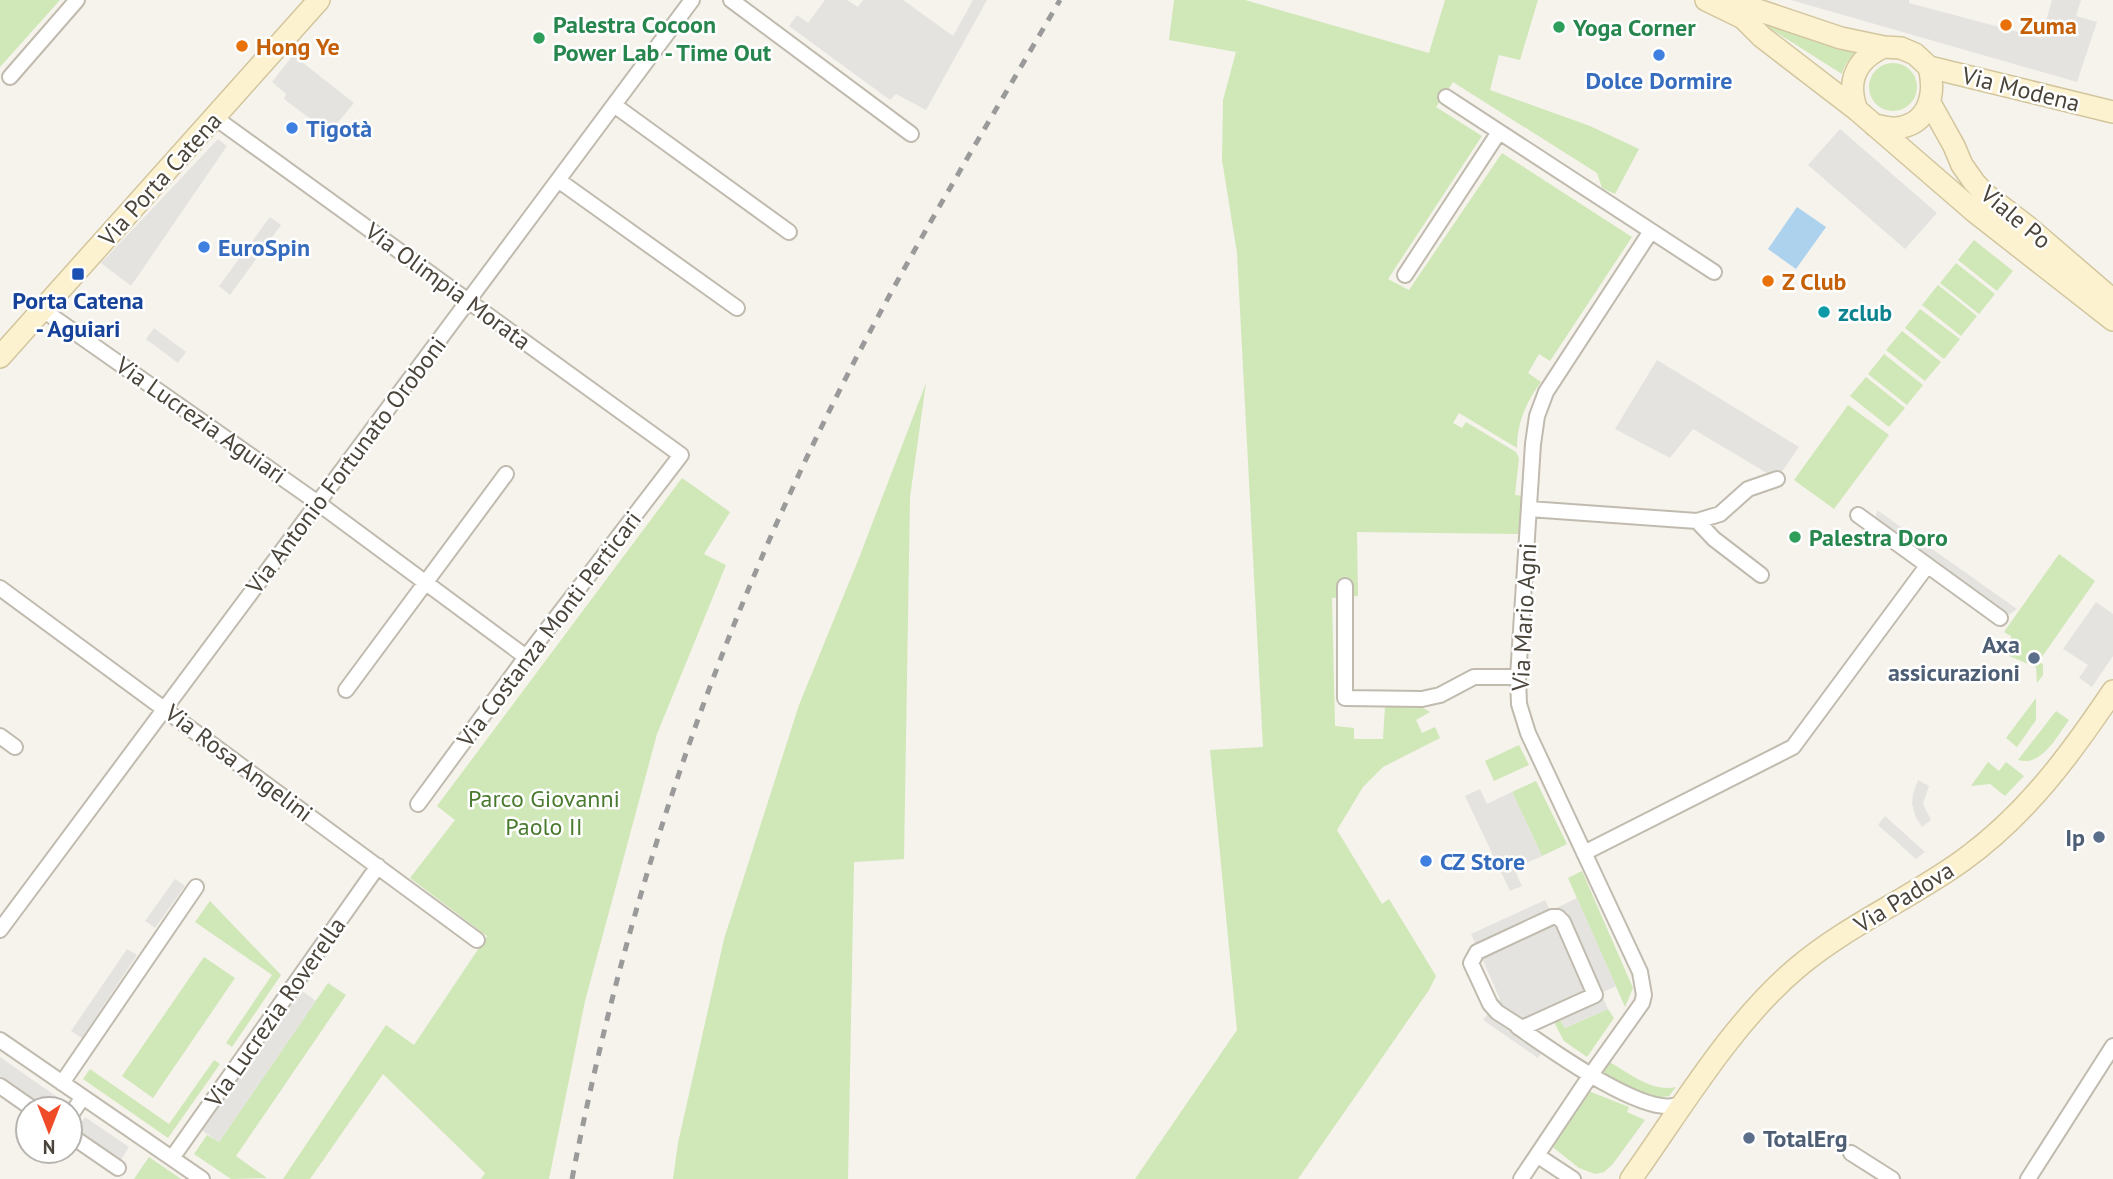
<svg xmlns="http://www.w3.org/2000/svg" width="2113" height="1179" font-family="'PT Sans',sans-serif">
<rect width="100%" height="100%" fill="#f5f3ec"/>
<path fill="#d0e7b7" d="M0,0H60L0,67Z
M1174,0H1245L1429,53L1445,0H1538L1520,60L1499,55L1490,90L1590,126L1639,149L1615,194L1602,188L1597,173L1453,82L1436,107L1482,136L1388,279L1409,290L1502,153L1632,237L1550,361L1539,354L1528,373L1541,382C1526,402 1517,423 1517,448L1459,413L1453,423L1462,428L1466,422L1516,452L1519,458L1515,495L1524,496L1520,534L1357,532L1358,596L1332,598L1335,726L1354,728V739H1383L1385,706H1420L1430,712L1416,720L1422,733L1435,727L1440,738L1383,767L1363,787L1337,830L1382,904L1389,899L1436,976L1429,990L1298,1179H1135L1237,1030L1210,750L1263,747L1237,253L1222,160L1223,100L1236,52L1169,40Z
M1763,21L1857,54C1848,59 1845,64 1842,74L1763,24Z
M1869 87a24 24 0 1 1 48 0a24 24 0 1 1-48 0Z
M1974,240L2013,271L1997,291L1958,260Z
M1956,263L1995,294L1979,314L1940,283Z
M1938,285L1977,316L1961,336L1922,305Z
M1920,309L1960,339L1944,359L1905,328Z
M1902,331L1941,362L1925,381L1886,350Z
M1884,354L1923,385L1907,405L1868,374Z
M1866,377L1905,408L1889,427L1850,396Z
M926,383L910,497L904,859L854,862L848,1179H673L678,1143L724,939L799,705L859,558Z
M1848,405L1889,435L1834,509L1794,480Z
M682,478L730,512L704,554L726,565L657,734L585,1001L549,1179H481L485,1173L383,1074L310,1179H283L386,1025L414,1045L487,936L410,878L455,820L437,806Z
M2059,554L2095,581L2039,661L2043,665V675L2037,683L2036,667L2009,656L2011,636L2004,632Z
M2036,698V720L2017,747L2006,738Z
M2056,711L2069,720C2057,736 2042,767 2018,760Z
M1519,745L1529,765L1494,781L1485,761Z
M1988,762L1999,771L2006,762L2024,776L2005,796L1990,784L1971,786Z
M1536,781L1567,844L1542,856L1512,792Z
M1582,871L1633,988L1625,1007L1568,878Z
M210,901L281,975L232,1047L226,1043L272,975L195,922Z
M204,957L235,978L153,1098L122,1076Z
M328,983L346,995L236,1156L267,1178L231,1179L194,1154L207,1135L219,1142Z
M1608,1009L1614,1018L1587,1057L1564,1041L1553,1020L1559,1018L1565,1028Z
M214,1060L220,1064L168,1138L83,1079L90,1069L169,1124Z
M1608,1061C1627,1072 1653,1093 1676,1087L1669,1096L1656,1098L1598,1074Z
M1586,1090L1629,1107L1627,1112L1645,1120L1612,1165L1604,1172L1595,1174L1579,1168L1550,1145Z
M149,1157L181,1179H134Z"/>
<path fill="#e4e3e0" d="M825,0H847L858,7L863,0H903L953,36L973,0H987L926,110L896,94L890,100L789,26L797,15L808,23Z
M1791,0H1909V3L2041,38L2052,0H2081L2076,16L2097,22L2077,82Z
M293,55L354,103L329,133L284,99L286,94L272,82Z
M1840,129L1937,213L1905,249L1808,165Z
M218,139L227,146L131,286L101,263Z
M270,217L281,225L230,295L219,286Z
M154,328L186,352L178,363L146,339Z
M1657,360L1799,447L1777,479L1693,429L1670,458L1615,429Z
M1877,510L2017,609L2007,616L1875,522Z
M2096,602L2113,614V656L2092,687L2079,678L2088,665L2063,649Z
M1918,780L1929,786L1923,804L1931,820L1922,827L1916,818L1912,804L1913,794Z
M1480,789L1487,804L1512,792L1542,856L1514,869L1522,886L1510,891L1465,796Z
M1885,816L1925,852L1916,859L1878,825Z
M175,879L185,886L155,928L145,921Z
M1577,898L1616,986L1601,993L1608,1009L1565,1028L1553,1006L1528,1017L1513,1034L1541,1053L1538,1058L1483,1020L1500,999L1471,934L1545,900L1550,911Z
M127,949L137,955L82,1038L71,1031Z
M298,988L316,1001L219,1142L200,1129Z
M0,1057L63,1101L57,1109H47L0,1076Z
M85,1117L129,1147L121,1160L77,1129Z"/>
<path fill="#acd2ee" d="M1797,207L1826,227L1796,269L1768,249Z"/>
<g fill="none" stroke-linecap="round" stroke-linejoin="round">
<defs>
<path id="street" d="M731,0L911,134
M10,77L77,0
M1446,97L1714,272
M614,105L789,232
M214,117L681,455L526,657L418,804
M558,180L737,308
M1405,275L1499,132
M43,310L318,503L526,657
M1529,509L1697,521L1720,514L1748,489L1777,479
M1858,515L2000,618
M1697,521L1714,539L1761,575
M1345,586V698L1422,699L1440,695L1474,677H1518
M0,588L477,940
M346,690L506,474
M0,736L15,747
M1584,853L1793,747L1927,566
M1552,917H1558L1563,922L1595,995L1522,1028L1497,1012L1490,1004L1471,963L1477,952Z
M0,930L692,0
M1518,1027C1547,1047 1643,1117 1677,1105C1678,1104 1685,1099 1686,1099
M0,1040L202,1179
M62,1083L196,887
M0,1086L33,1109
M70,1116L83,1097
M70,1135L118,1168
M1851,1153L1892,1179
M1538,1156L1573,1179
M172,1158L378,866
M1521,1179L1590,1076L1642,1003L1644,995L1640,972L1528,733L1519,704L1518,677L1533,444L1537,416L1546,392L1651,231
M2028,1179L2113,1046"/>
<path id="secondary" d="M1706,0L1743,18L1762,37L1857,110L1975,212L2113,320
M1731,1L1841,38L1884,47L1901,48L1915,54L1929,67L2113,112
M1930,103L1954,146L1962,165L1974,182L1985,194L2028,227L2113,300
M1857,110C1846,82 1856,59 1884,47
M1874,125C1881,126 1890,129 1897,128C1929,124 1936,94 1929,67
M0,357L319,0
M1631,1179C1681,1109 1732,1022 1798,967C1848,925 1909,899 1962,861C2026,815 2070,755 2113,691"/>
</defs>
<use href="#street" stroke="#c1bbaf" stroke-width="18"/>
<use href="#secondary" stroke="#d3c69e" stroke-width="24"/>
<use href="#street" stroke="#fff" stroke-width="14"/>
<use href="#secondary" stroke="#fcf2cf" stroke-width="21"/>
<path stroke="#9a9a9a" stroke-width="5" stroke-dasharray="9 9" stroke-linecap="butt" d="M572,1179C622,919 705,666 821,428C892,281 978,141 1060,0"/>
</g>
<g fill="#e8710a" stroke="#fff" stroke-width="2.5">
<circle cx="2006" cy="25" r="7"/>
<circle cx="242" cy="46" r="7"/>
<circle cx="1768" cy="281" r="7"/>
</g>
<g fill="#2e9e5b" stroke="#fff" stroke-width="2.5">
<circle cx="1559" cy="27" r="7"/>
<circle cx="539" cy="38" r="7"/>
<circle cx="1795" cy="537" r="7"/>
</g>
<g fill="#3f7fe0" stroke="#fff" stroke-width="2.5">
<circle cx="1659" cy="55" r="7"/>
<circle cx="292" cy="128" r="7"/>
<circle cx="204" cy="247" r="7"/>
<circle cx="1426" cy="861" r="7"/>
</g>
<rect fill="#1a4fb4" stroke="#fff" stroke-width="2.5" x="71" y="267" width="14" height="14" rx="3.5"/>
<circle fill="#0f9aa8" stroke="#fff" stroke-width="2.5" cx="1824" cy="312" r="7"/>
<g fill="#5c6f8a" stroke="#fff" stroke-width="2.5">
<circle cx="2034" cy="658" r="7"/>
<circle cx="2099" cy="837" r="7"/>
<circle cx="1749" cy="1138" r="7"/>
</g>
<g text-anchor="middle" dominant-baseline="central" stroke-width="5" stroke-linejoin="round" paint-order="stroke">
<g font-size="24" font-weight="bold" fill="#27864d" stroke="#fff" text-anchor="start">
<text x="553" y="24">Palestra Cocoon<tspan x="553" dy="28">Power Lab - Time Out</tspan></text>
<text x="1573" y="27">Yoga Corner</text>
<text x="1809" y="537">Palestra Doro</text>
</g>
<g font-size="24" font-weight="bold" fill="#c56008" stroke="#fff" text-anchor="start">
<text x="2020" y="25">Zuma</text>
<text x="256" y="46">Hong Ye</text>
<text x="1782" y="281">Z Club</text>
</g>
<g font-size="24" font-weight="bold" fill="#366cbe" stroke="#fff" text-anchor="start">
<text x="1659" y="80" text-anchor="middle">Dolce Dormire</text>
<text x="306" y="128">Tigotà</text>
<text x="218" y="247">EuroSpin</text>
<text x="1440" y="861">CZ Store</text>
</g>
<g font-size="24" fill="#4a443a" stroke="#fff">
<text transform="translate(2021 89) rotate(14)">Via Modena</text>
<text transform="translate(160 179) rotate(-48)">Via Porta Catena</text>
<text transform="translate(2016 217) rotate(40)">Viale Po</text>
<text transform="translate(448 286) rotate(36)">Via Olimpia Morata</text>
<text transform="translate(201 420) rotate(35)">Via Lucrezia Aguiari</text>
<text transform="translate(346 465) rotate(-53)">Via Antonio Fortunato Oroboni</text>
<text transform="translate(1524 617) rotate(-87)">Via Mario Agni</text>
<text transform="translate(549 629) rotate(-53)">Via Costanza Monti Perticari</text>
<text transform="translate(239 763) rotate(37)">Via Rosa Angelini</text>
<text transform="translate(1904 897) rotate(-32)">Via Padova</text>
<text transform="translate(275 1012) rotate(-55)">Via Lucrezia Roverella</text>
</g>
<g font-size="24" font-weight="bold" fill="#164399" stroke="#fff">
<text x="78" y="300">Porta Catena<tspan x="78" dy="28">- Aguiari</tspan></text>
</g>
<g font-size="24" font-weight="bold" fill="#0d838f" stroke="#fff" text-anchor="start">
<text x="1838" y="312">zclub</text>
</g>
<g font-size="24" font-weight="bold" fill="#4e5e75" stroke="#fff" text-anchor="end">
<text x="2020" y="644">Axa<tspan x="2020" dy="28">assicurazioni</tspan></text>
<text x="2085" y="837">Ip</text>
<text x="1763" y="1138" text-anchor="start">TotalErg</text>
</g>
<g font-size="24" fill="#497a2e" stroke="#fff">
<text x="544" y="798">Parco Giovanni<tspan x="544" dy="28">Paolo II</tspan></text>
</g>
</g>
<g transform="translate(49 1130) rotate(180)"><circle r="33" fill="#ffffff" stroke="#b7b4b0" stroke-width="2"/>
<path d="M0-5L12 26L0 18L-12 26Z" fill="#f04b28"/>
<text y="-10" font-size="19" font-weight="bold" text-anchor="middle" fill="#4a443a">N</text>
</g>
</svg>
